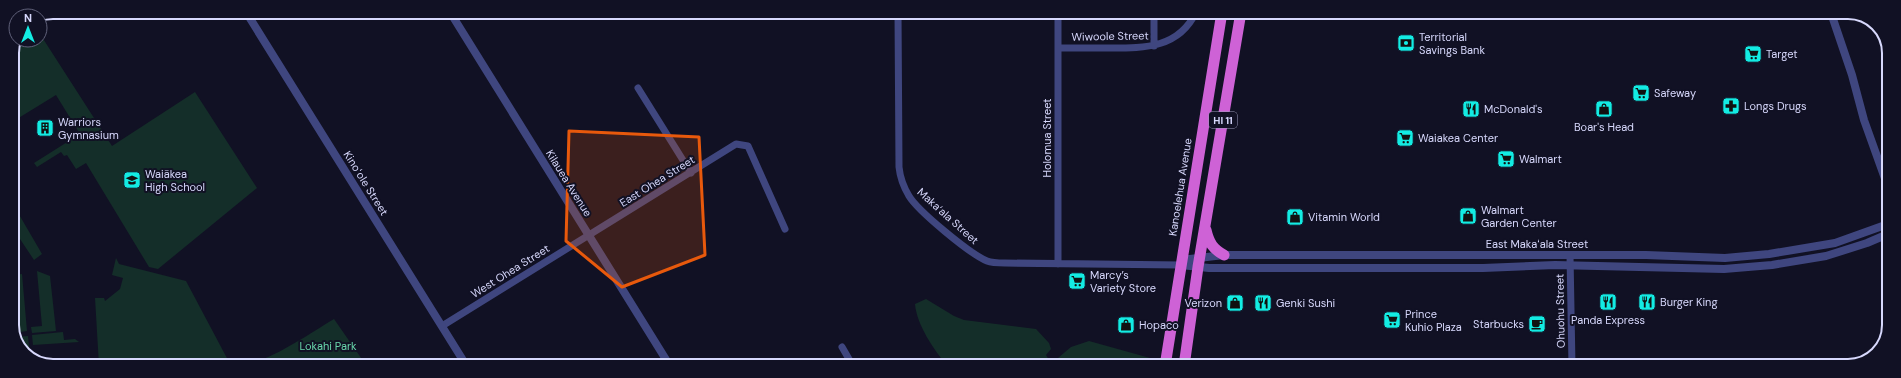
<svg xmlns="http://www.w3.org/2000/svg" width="1901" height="378" font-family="'DM Sans',sans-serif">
<rect width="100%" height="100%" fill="#111124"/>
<path fill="#142e29" d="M40,34L112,146L195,92L257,188L158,269L149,267L86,163L76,169L67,155L64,156L61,152L37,167L34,163L80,134L56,95L12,122V53L17,40H40Z
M1889,123V156L1882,133L1885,126Z
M17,211L42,254L34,260L12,227V214Z
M116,258L119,264L186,281L229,362L239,365H99L95,298H104L105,301L120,289L123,278L112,275Z
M37,271L50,276L56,331L32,333L31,327L42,326Z
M22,274L27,331L14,333L12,283L16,281L13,275Z
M926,299L954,316L964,320L1036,329L1049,343L1051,349L1046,355L1049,360L1058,358L1071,347L1089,341L1150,358L1149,366H947C934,349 917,326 915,304Z
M334,319L366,365H244C272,360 309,334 334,319Z
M63,332L64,340L75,339L79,342L33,345L32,335Z
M28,336L30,357L24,354L16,337Z
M80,359L81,365H45L38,361Z"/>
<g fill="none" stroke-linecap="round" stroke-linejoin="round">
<path stroke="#3f467f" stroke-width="7" d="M898,12L899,167C900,177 903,186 909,196C918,211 970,254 987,261C992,263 999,263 1005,263L1181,265
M1058,12V264
M1154,12V46
M1058,48C1076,48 1093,48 1111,48C1145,48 1179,48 1196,12
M638,88L691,173
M1570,255L1572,366
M442,326L736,144L748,146L785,229
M842,347L853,366"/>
<path stroke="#3f467f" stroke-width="8" d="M246,12L466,365
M450,12L670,366
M1831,13L1852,75L1864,120L1888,187
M1181,260L1224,255H1646L1725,258L1769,254L1835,243L1888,224
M1181,265L1209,268H1483L1555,265L1724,269L1772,265L1826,256L1867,243L1888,234"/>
<path stroke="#ce62d6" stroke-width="11" d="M1206,230C1209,243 1213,249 1224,255
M1165,366L1222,12
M1184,366L1198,267L1241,12"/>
</g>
<path fill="#e8590c" fill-opacity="0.2" stroke="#e8590c" stroke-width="3" stroke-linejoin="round" d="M569,131L699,137L705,255L622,287L566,241Z"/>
<defs>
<symbol id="bank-square" viewBox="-11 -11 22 22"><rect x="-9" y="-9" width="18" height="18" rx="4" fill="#13ece3" stroke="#111124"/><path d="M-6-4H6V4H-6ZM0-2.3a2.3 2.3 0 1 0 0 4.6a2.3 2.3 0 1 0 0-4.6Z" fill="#111"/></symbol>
<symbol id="supermarket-square" viewBox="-11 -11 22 22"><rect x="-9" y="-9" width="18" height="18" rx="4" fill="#13ece3" stroke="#111124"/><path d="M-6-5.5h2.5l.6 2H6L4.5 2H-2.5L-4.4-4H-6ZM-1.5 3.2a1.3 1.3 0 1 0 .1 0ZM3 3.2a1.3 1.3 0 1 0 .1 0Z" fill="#111"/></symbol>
<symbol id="pharmacy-square" viewBox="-11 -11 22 22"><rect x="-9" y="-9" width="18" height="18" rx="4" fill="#13ece3" stroke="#111124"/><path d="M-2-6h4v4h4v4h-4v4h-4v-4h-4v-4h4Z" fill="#111"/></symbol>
<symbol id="restaurant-square" viewBox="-11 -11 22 22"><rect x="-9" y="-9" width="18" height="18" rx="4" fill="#13ece3" stroke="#111124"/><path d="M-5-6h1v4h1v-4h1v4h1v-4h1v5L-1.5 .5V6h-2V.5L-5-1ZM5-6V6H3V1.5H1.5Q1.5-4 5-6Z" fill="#111"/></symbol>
<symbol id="shop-square" viewBox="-11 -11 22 22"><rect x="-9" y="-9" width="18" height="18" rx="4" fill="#13ece3" stroke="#111124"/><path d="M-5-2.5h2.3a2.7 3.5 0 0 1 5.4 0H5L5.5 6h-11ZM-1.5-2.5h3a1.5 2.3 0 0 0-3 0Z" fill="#111"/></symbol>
<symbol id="building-square" viewBox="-11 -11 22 22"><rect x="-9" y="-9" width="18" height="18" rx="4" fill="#13ece3" stroke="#111124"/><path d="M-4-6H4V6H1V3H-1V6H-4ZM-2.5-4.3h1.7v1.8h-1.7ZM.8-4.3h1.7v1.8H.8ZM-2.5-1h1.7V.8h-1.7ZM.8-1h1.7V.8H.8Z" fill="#111"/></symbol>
<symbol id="school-square" viewBox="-11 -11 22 22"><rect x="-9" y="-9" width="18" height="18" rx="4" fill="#13ece3" stroke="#111124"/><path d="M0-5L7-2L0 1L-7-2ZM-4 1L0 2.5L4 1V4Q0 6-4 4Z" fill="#111"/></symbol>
<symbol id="cafe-square" viewBox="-11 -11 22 22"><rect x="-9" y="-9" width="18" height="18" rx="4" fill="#13ece3" stroke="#111124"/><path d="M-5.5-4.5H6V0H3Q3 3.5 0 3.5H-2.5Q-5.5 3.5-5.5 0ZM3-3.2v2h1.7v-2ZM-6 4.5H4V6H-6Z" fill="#111"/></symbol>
</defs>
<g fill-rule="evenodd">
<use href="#bank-square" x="1396" y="33" width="20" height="20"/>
<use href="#supermarket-square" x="1743" y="44" width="20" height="20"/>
<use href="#supermarket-square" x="1631" y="83" width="20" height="20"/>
<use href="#pharmacy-square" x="1721" y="96" width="20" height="20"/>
<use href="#restaurant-square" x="1461" y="99" width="20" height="20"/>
<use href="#shop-square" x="1594" y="99" width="20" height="20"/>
<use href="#building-square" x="35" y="118" width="20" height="20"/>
<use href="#supermarket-square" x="1395" y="128" width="20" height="20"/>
<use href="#supermarket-square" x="1496" y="149" width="20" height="20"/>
<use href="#school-square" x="122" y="170" width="20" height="20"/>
<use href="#shop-square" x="1458" y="206" width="20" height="20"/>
<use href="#shop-square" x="1285" y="207" width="20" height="20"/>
<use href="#supermarket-square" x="1067" y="271" width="20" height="20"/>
<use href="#restaurant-square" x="1598" y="292" width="20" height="20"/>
<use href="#restaurant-square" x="1637" y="292" width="20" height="20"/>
<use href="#shop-square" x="1225" y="293" width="20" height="20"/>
<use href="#restaurant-square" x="1253" y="293" width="20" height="20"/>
<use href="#supermarket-square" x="1382" y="310" width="20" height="20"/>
<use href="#cafe-square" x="1527" y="314" width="20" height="20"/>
<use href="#shop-square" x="1116" y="315" width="20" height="20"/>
</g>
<g text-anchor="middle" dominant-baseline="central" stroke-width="4" stroke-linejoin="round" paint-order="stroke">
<rect fill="#111124" stroke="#9c9cbb" stroke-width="1" x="1209" y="112" width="28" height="16" rx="3"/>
<g font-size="10" font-weight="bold" fill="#d7d8fc">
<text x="1223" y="120">HI 11</text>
</g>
<g font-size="11" fill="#d7d8fc" stroke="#111124">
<text transform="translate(1110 36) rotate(-1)">Wiwoole Street</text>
<text transform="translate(1047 138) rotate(-90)">Holomua Street</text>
<text transform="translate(657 181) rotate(-32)">East Ohea Street</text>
<text transform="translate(366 183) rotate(58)">Kinoʻole Street</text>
<text transform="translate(569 183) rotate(58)">Kilauea Avenue</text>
<text transform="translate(1180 187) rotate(-81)">Kanoelehua Avenue</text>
<text transform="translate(948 216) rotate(42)">Maka‘ala Street</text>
<text x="1537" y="244">East Makaʻala Street</text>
<text transform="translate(510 271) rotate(-32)">West Ohea Street</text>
<text transform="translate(1560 311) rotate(-91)">Ohuohu Street</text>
</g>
<g font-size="11" fill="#d7d8fc" stroke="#111124" text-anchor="start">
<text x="1419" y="37">Territorial<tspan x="1419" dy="13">Savings Bank</tspan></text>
<text x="1766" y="54">Target</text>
<text x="1654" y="93">Safeway</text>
<text x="1744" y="106">Longs Drugs</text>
<text x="1484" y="109">McDonald's</text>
<text x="58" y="122">Warriors<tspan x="58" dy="13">Gymnasium</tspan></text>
<text x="1604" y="127" text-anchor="middle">Boar's Head</text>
<text x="1418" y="138">Waiakea Center</text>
<text x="1519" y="159">Walmart</text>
<text x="145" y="174">Waiākea<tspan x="145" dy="13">High School</tspan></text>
<text x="1481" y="210">Walmart<tspan x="1481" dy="13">Garden Center</tspan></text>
<text x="1308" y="217">Vitamin World</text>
<text x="1090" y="275">Marcy’s<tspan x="1090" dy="13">Variety Store</tspan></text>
<text x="1660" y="302">Burger King</text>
<text x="1222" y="303" text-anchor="end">Verizon</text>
<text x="1276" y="303">Genki Sushi</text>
<text x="1405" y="314">Prince<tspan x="1405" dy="13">Kuhio Plaza</tspan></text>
<text x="1608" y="320" text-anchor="middle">Panda Express</text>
<text x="1524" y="324" text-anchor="end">Starbucks</text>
<text x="1139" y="325">Hopaco</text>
</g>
<g font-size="11" fill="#68d6ab" stroke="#111124">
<text x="328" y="346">Lokahi Park</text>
</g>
</g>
<path d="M0 0H1901V378H0ZM53 19H1848A34 34 0 0 1 1882 53V325A34 34 0 0 1 1848 359H53A34 34 0 0 1 19 325V53A34 34 0 0 1 53 19Z" fill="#111124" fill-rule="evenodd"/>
<path fill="none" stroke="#d7d8fc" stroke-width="2" d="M53 19H1848A34 34 0 0 1 1882 53V325A34 34 0 0 1 1848 359H53A34 34 0 0 1 19 325V53A34 34 0 0 1 53 19Z"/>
<g transform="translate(28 28)"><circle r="19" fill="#111124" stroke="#60617a"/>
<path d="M0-3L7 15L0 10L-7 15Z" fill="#13ece3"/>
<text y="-6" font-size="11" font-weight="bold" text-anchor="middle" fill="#d7d8fc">N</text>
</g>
</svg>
